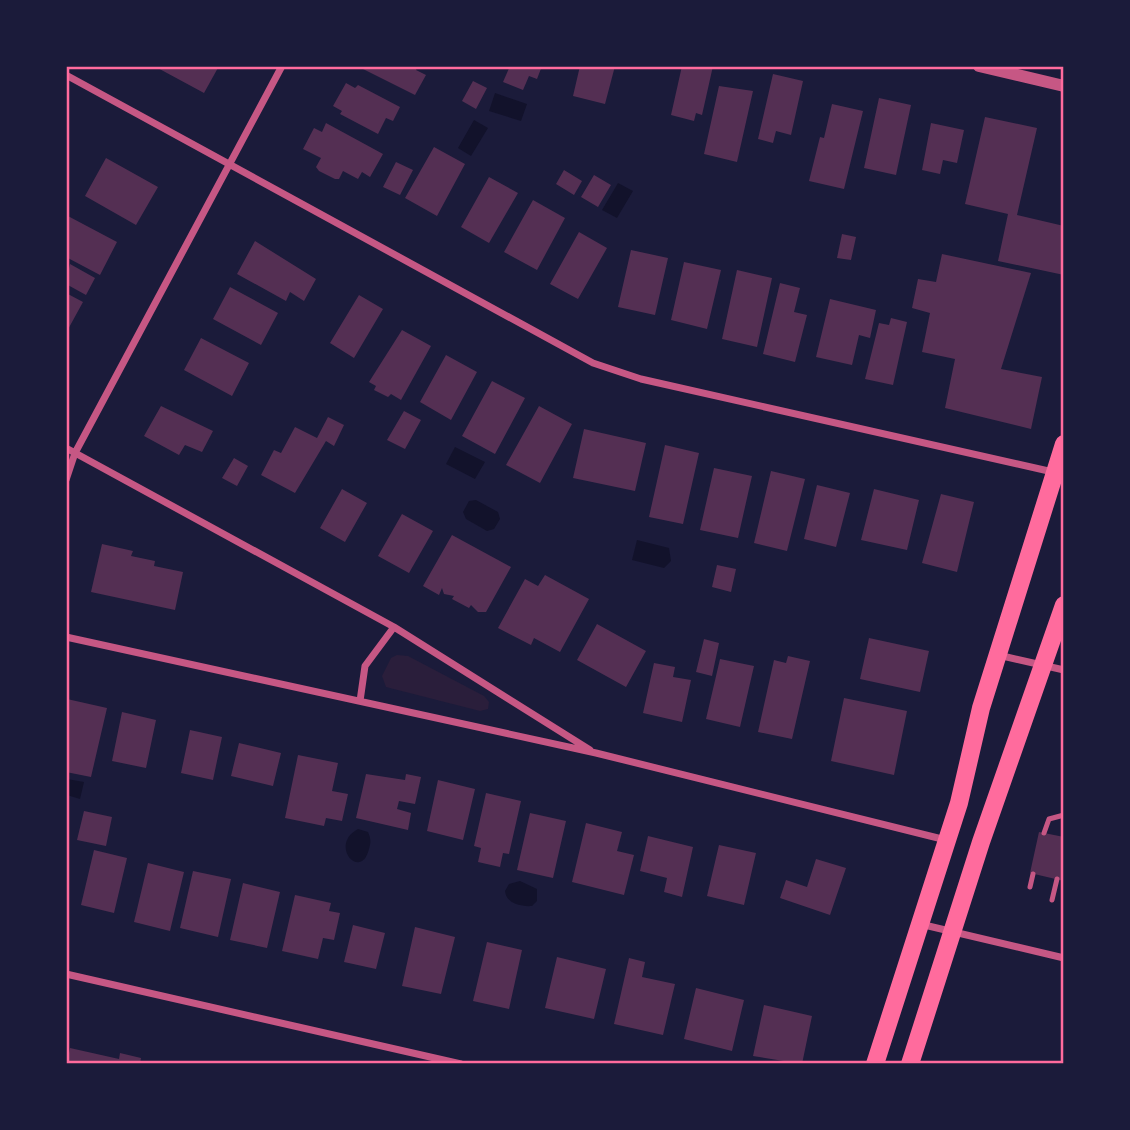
<svg xmlns="http://www.w3.org/2000/svg" width="1130" height="1130" font-family="Raleway,sans-serif">
<rect width="100%" height="100%" fill="#1b1b3a"/>
<path fill="#2a1e3b" d="M397,655L408,656L484,696L489,702L488,709L480,711L386,687L382,676L391,658Z"/>
<path fill="#12122b" d="M495,93L527,104L521,121L489,111Z
M474,120L488,128L471,156L458,148Z
M618,183L633,191L617,218L602,210Z
M455,447L485,462L475,479L446,464Z
M476,500L498,512L500,519L494,529L487,531L466,519L463,512L469,501Z
M637,540L669,548L671,561L664,568L632,560Z
M67,779L84,782L80,799L67,795Z
M358,829L368,832C371,839 371,842 369,849C361,882 328,845 358,829Z
M520,881L537,889V901L532,906C520,907 506,903 505,891L509,884Z"/>
<path fill="#542f53" d="M154,66H219L204,93Z
M357,66H418L416,70L426,75L415,95Z
M510,66H542L537,79L529,76L523,90L503,82Z
M580,66H615L605,104L573,96Z
M682,66H713L702,115L696,113L694,121L671,115Z
M773,74L803,81L791,135L776,131L773,143L758,139Z
M473,81L487,88L476,109L462,101Z
M346,83L355,88L358,85L400,107L393,121L386,118L378,134L340,114L342,111L333,106Z
M719,86L753,91L737,162L704,154Z
M879,98L911,105L896,175L864,168Z
M832,104L863,111L844,189L809,181L820,137L824,138Z
M985,117L1037,128L1017,215L1064,226V275L998,261L1008,214L965,204Z
M326,123L383,154L370,177L362,172L358,179L343,171L339,179H335L319,171L316,167L321,158L303,149L314,128L322,132Z
M931,123L964,130L957,163L943,160L940,174L922,170Z
M434,147L465,164L437,216L405,198Z
M106,158L158,187L136,225L85,196Z
M396,162L413,170L400,195L383,187Z
M564,170L582,181L574,195L556,184Z
M594,175L611,185L598,207L581,197Z
M489,177L518,193L489,243L461,227Z
M533,200L565,218L537,270L504,252Z
M66,215L117,242L100,275L66,257Z
M579,232L607,248L578,299L550,284Z
M842,234L856,237L851,260L837,258Z
M255,241L316,279L304,301L290,292L286,301L237,274Z
M631,250L668,258L655,315L618,307Z
M942,254L1031,273L1001,369L1042,377L1031,429L945,408L955,359L922,352L930,313L912,308L918,279L936,282Z
M684,262L721,270L707,329L671,320Z
M70,264L95,278L86,295L66,284Z
M737,270L772,278L757,347L722,339Z
M780,283L800,288L794,312L807,315L795,362L763,354Z
M230,287L278,313L261,345L213,319Z
M66,293L83,302L66,333Z
M359,295L383,309L354,358L330,343Z
M830,299L876,310L870,338L859,335L852,365L816,357Z
M891,318L907,322L893,385L865,379L879,323L889,325Z
M402,330L431,346L401,400L391,394L388,397L374,390L376,386L369,382Z
M201,338L249,363L232,396L184,370Z
M446,355L477,372L451,420L420,402Z
M492,381L525,398L495,454L462,436Z
M161,406L213,431L202,452L185,445L179,455L144,436Z
M539,406L572,424L540,483L506,465Z
M404,411L421,420L405,449L387,440Z
M328,417L344,425L334,446L326,441L295,493L261,475L274,450L281,453L295,427L317,438Z
M584,429L646,443L635,491L573,478Z
M665,445L699,453L683,524L649,517Z
M234,458L248,466L237,486L222,478Z
M714,468L752,476L738,538L700,530Z
M771,471L805,479L787,551L754,543Z
M817,485L850,493L836,547L804,539Z
M342,489L367,503L345,542L320,528Z
M874,489L919,500L907,550L861,540Z
M941,494L974,502L957,572L922,563Z
M402,514L433,531L409,573L378,556Z
M452,535L511,567L486,612H478L471,605L469,608L452,599L454,596L444,594L442,588L439,595L423,586Z
M102,544L133,551L131,556L155,561L154,566L183,572L175,610L91,592Z
M717,565L736,569L731,592L712,587Z
M545,575L589,599L560,652L534,638L531,645L498,628L525,579L538,586Z
M597,624L646,651L626,687L577,660Z
M869,638L929,651L920,692L860,679Z
M704,639L719,643L712,676L696,672Z
M788,656L810,661L792,739L758,732L774,660L786,663Z
M720,659L754,666L740,727L706,719Z
M654,663L675,667L673,677L691,680L682,722L643,713Z
M844,698L907,711L894,775L831,761Z
M67,699L107,708L91,777L66,772Z
M122,712L156,720L146,768L112,761Z
M190,730L222,737L213,780L181,773Z
M239,743L281,753L273,786L231,776Z
M298,755L338,763L332,791L348,794L342,821L326,818L324,826L285,818Z
M366,774L405,780L406,774L421,777L415,804L399,801L397,809L411,813L408,830L356,818Z
M438,780L475,789L463,840L427,831Z
M486,793L521,801L509,854L503,853L500,867L478,862L481,848L474,846Z
M84,811L112,817L106,846L77,840Z
M530,813L566,821L553,878L517,870Z
M586,823L622,832L617,851L634,855L624,895L572,882Z
M1039,832L1064,837V881L1030,873Z
M648,836L693,847L682,897L664,892L667,878L640,871Z
M719,845L756,853L744,905L707,896Z
M94,850L127,858L114,913L81,905Z
M816,859L846,868L830,915L780,898L786,880L807,887Z
M148,863L184,872L170,931L134,922Z
M193,871L231,879L218,937L180,928Z
M243,883L280,892L267,948L230,940Z
M295,895L331,903L329,911L340,913L334,940L323,938L318,959L282,951Z
M353,925L385,933L376,969L344,962Z
M415,927L455,937L441,994L402,986Z
M487,942L522,950L509,1009L473,1001Z
M557,957L606,969L594,1019L545,1008Z
M629,958L645,962L642,977L675,984L663,1035L614,1024Z
M696,988L744,1000L732,1051L684,1039Z
M764,1005L812,1016L802,1064L753,1056Z
M70,1048L119,1059L120,1053L141,1058L140,1064H67Z"/>
<g fill="none" stroke-linecap="round" stroke-linejoin="round">
<path stroke="#c65784" stroke-width="5" d="M1044,833L1049,819L1064,815
M1030,887L1033,874
M1052,900L1057,879"/>
<path stroke="#c65784" stroke-width="7" d="M66,75L593,363L641,379L1053,472
M66,448L394,627L590,750
M66,480L75,453L282,66
M66,637L596,753L946,840
M998,655L1064,670
M360,701L365,666L394,627
M920,924L1064,958
M66,974L461,1064"/>
<path stroke="#c65784" stroke-width="12" d="M979,66L1064,86"/>
<path stroke="#ff6b9d" stroke-width="18" d="M875,1064L959,803L981,708L1064,444
M910,1064L981,842L1064,605"/>
</g>
<rect width="1130" height="1130" fill="none" stroke="#1b1b3a" stroke-width="136"/>
<rect x="68" y="68" width="994" height="994" fill="none" stroke="#ff6b9d" stroke-width="2.5"/>
</svg>
